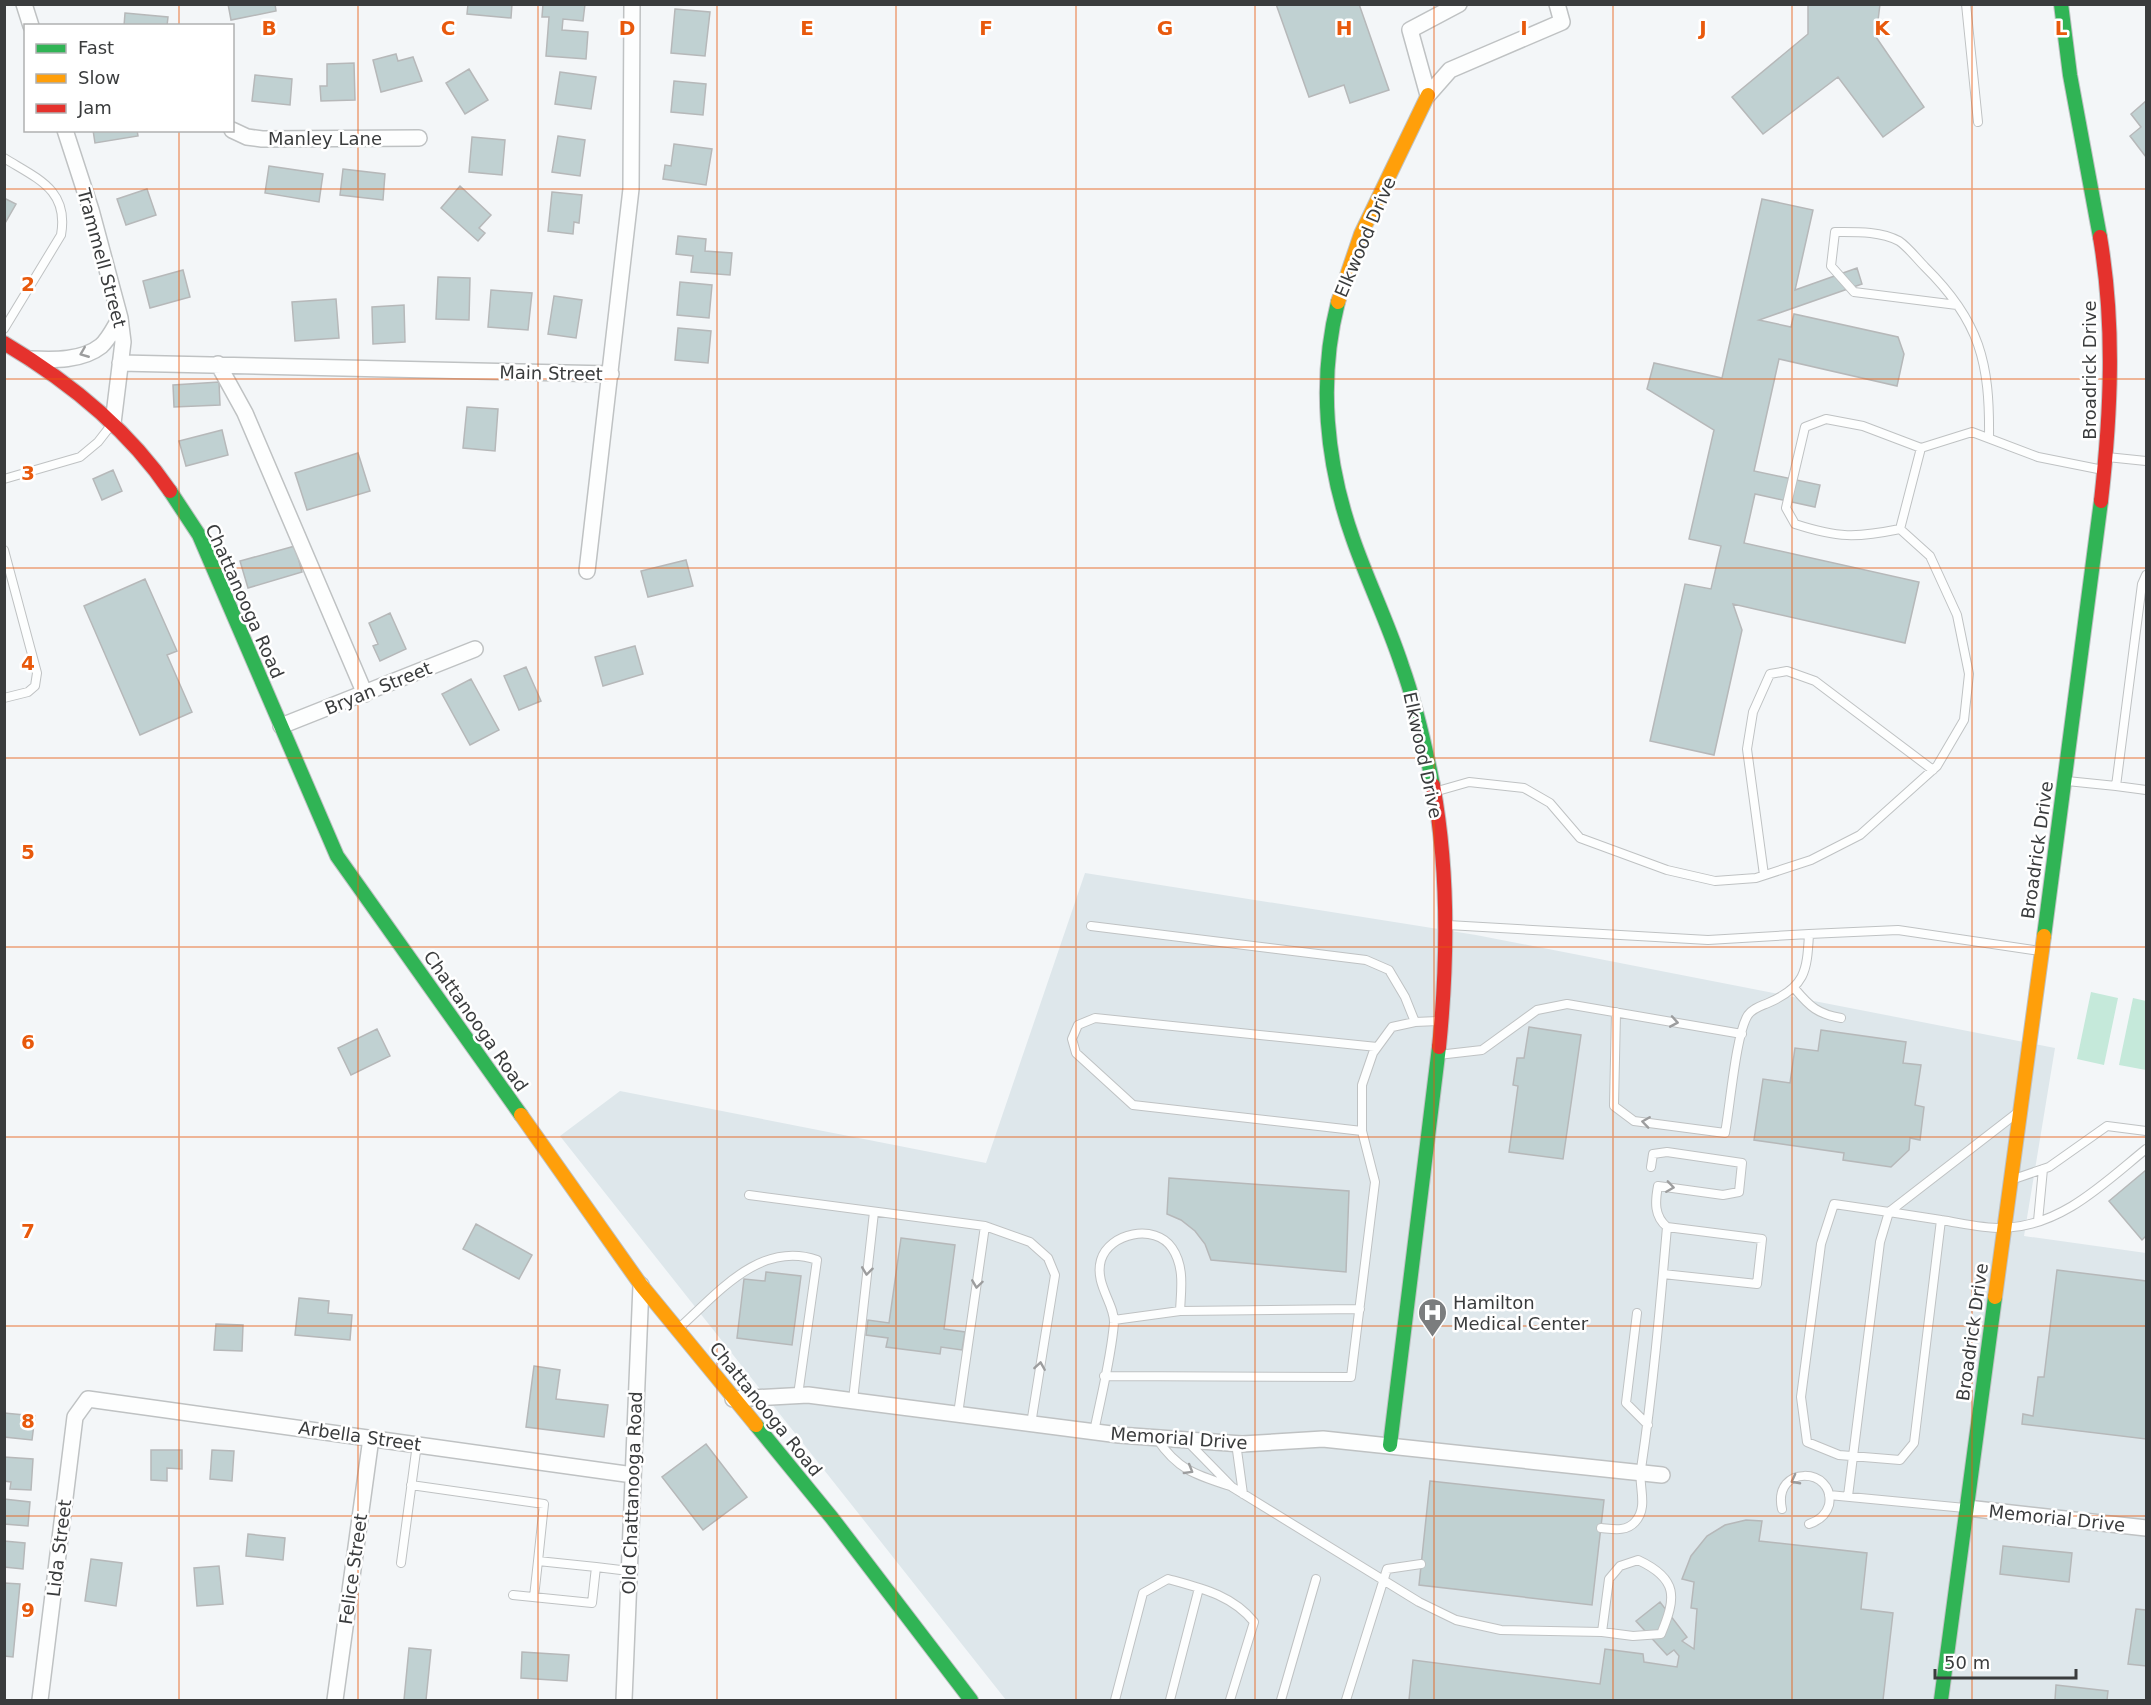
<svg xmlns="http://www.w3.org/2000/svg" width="2151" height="1705" font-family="'DejaVu Sans',sans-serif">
<rect width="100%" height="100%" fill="#f3f6f8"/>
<path fill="#dee7eb" d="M1085,873L1476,935L2055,1048L2024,1236L2146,1253V1700H1006L560,1136L620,1091L986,1163Z"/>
<path fill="#c5e9da" d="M2091,992L2118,998L2104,1065L2077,1059Z
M2133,998L2146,1001V1070L2119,1065Z"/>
<path fill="#c0d1d2" stroke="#b6b8b9" stroke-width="1.5" d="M228,4H275L276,11L231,20Z
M468,4H512L511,18L467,14Z
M543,4H585L583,21L563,19L562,30L588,32L586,59L546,56L549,17H542Z
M1276,4H1359L1389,90L1350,103L1344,85L1309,97Z
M1808,4H1880L1876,37L1924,107L1883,137L1838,77L1763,134L1732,97L1808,34Z
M675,9L710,12L705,56L671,53Z
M125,13L168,17L167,26H124Z
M396,54L398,61L413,57L422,81L381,92L373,60Z
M354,63L355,100L321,101L320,86H327V64Z
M469,69L488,100L465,114L446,83Z
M560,72L596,77L591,109L555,104Z
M255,75L292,79L290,105L252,101Z
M674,81L706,84L703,115L671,112Z
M2146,101V157L2130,136L2141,127L2131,114Z
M93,130H137L138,136L95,143Z
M558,136L585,140L580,176L552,172Z
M472,137L505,140L502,175L469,172Z
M674,144L712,149L706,185L663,179L665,165L671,166Z
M269,166L323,174L319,202L265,193Z
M343,169L385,174L383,200L340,195Z
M460,186L491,215L479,228L485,233L478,241L441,208Z
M147,189L156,215L126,225L117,199Z
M552,192L582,195L579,223L574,222L573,234L548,231Z
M4,198L16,204L4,225Z
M1762,199L1813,210L1795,290L1857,268L1862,284L1759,320L1791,327L1794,314L1898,337L1904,354L1897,386L1779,359L1754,471L1820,485L1815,507L1755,494L1744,543L1919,582L1905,643L1733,604L1742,630L1714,755L1650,741L1685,584L1711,589L1721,546L1689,539L1714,430L1647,389L1654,363L1722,378Z
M678,236L706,239L705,251L732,253L730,275L691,272L693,256L676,254Z
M183,270L190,297L150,308L143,281Z
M438,277L470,278L469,320L436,319Z
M680,282L712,285L709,318L677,315Z
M491,290L532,293L528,330L488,327Z
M554,296L582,300L576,338L548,334Z
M336,299L339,338L295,341L292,302Z
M404,305L405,342L373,344L372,307Z
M678,328L711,331L708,363L675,360Z
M219,382L220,405L174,407L173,385Z
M467,407L498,409L495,451L463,448Z
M222,430L228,455L186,466L179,441Z
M358,453L370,491L307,510L295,473Z
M113,470L122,491L102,500L93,479Z
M295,546L302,572L248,588L240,561Z
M686,560L693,586L648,597L641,571Z
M145,579L177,651L167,655L192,712L140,735L84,606Z
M390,613L406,649L380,661L373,646L378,644L369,623Z
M635,646L643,674L603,686L595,657Z
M526,667L541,701L519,710L504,676Z
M471,679L499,730L470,745L442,694Z
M1529,1027L1581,1035L1563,1159L1509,1152L1518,1086L1513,1085L1517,1058H1524Z
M377,1029L390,1056L351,1075L338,1048Z
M1821,1030L1906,1042L1903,1063L1921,1065L1915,1105L1924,1107L1920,1140L1910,1138L1909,1150L1891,1167L1843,1160L1844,1153L1754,1140L1763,1079L1790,1083L1795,1048L1818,1051Z
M2146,1170V1236L2142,1240L2109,1201Z
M1169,1178L1349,1191L1346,1272L1211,1260L1205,1244L1195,1231L1181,1220L1167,1214Z
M476,1224L532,1255L519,1279L463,1249Z
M901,1238L955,1245L944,1329L965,1332L962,1350L941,1347L940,1354L886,1347L888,1338L866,1335L868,1320L889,1323Z
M2057,1270L2146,1281V1439L2022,1424L2023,1414L2033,1416L2038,1377H2044Z
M766,1272L801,1276L792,1345L737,1338L744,1279L765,1281Z
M299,1298L329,1301L328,1313L352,1315L350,1340L295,1335Z
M216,1324L243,1325L242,1351L214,1350Z
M534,1366L560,1370L556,1399L608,1405L604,1437L526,1427Z
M4,1413L35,1416L32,1440L4,1437Z
M706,1444L747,1497L703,1530L662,1477Z
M151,1450H182V1469L167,1468V1481L151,1480Z
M212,1450L234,1451L232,1481L210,1479Z
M4,1457L33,1459L31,1490L10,1489L11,1482L4,1481Z
M1430,1481L1604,1500L1592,1605L1419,1585Z
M4,1499L30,1502L28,1526L4,1524Z
M1746,1520L1762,1521L1759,1541L1867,1553L1861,1609L1893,1613L1883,1700H1409L1413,1660L1600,1684L1605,1649L1643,1654L1644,1662L1677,1667L1679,1656L1674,1650L1667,1655L1636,1621L1660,1602L1687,1637L1682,1641L1694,1649L1697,1609L1691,1608L1694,1582L1682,1579L1691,1556L1707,1536L1725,1525Z
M248,1534L285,1538L283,1560L246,1556Z
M4,1541L25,1543L23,1569L4,1567Z
M2003,1546L2072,1553L2069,1582L2000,1574Z
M91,1559L122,1563L116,1606L85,1601Z
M219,1566L223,1604L197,1606L194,1568Z
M4,1583L20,1584L13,1657L4,1656Z
M2136,1609L2146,1610V1666L2128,1664Z
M409,1648L431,1650L426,1700H404Z
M522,1652L569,1655L567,1681L521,1678Z
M2056,1685L2108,1691L2107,1700H2055Z"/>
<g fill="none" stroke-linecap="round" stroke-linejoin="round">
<defs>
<path id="lane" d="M1966,4L1978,122
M4,158C38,179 69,190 61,235L4,329
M1957,305L1854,292L1831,266L1835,232C1856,232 1880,231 1899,241C1908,247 1917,259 1925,267C1980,321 1990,363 1989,438
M2107,457L2146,461
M4,479L80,457L98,442L112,424
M1900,529C1856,538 1838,538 1795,524L1786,508L1805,427L1826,419L1863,426L1921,448
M4,550L37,673L35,686L28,692L4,698
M2067,781L2116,786L2142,584L2146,575
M2116,786L2146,790
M1434,792L1469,782L1524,788L1550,803L1580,838L1667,870L1715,881L1756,878L1811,860L1860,835L1937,766L1964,720L1969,674L1957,615L1930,556L1900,529L1921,448L1972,432L2038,457L2103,470
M1764,875L1747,749L1753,712L1770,674L1787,671L1815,681L1933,770
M1448,925L1708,940L1809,934
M1091,926L1366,960L1389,970L1405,997L1415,1022
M1795,989C1810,1007 1818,1014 1841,1018
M1616,1012L1614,1106L1634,1121L1725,1133C1730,1107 1736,1033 1748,1015C1753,1008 1761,1006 1768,1003C1805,987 1807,972 1809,934L1898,930L2040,951
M1438,1055L1482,1050L1537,1010L1567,1004L1742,1034
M1362,1131L1133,1105L1076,1053L1072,1039L1078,1025L1095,1018L1377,1047
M1651,1167L1653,1154L1667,1152L1742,1163L1739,1192L1723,1195L1658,1186C1655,1202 1654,1216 1667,1227L1762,1239L1757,1284L1663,1274
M2014,1179L2049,1167L2107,1126L2146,1131
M749,1195L985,1226L1030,1242L1048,1258L1055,1275L1031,1424
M1941,1220C1961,1223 1985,1229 2005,1228C2063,1225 2104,1183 2146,1149
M2038,1221L2043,1169
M1180,1311L1360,1309
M1637,1313L1626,1403L1648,1425
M679,1328C717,1294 760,1240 817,1260L798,1395
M1104,1376L1351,1377L1375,1182L1362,1131V1085L1373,1053L1392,1027L1415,1022L1438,1021
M853,1400L874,1212
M958,1414L985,1226
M1094,1432C1101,1396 1111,1359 1114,1323C1115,1304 1094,1284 1101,1260C1109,1233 1155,1223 1172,1248C1185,1267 1181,1290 1180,1311L1114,1320
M1157,1439C1178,1470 1196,1475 1230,1486
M1188,1442L1232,1487L1419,1602L1456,1620L1501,1630L1602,1632L1633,1636L1661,1634C1676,1598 1679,1579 1638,1560L1620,1566L1609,1579L1602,1632
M1236,1443L1243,1494
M411,1485L544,1504L538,1561
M1829,1495L1965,1508
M1848,1496L1880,1242L1889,1212L1941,1220L1914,1443L1900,1460L1839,1455L1807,1442L1801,1397L1821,1244L1834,1204L1889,1212L2017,1113
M1782,1509C1772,1464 1836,1467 1829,1505C1826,1516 1818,1521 1809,1524
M1601,1528C1613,1529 1626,1532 1635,1522C1649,1507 1638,1486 1641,1469C1653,1389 1660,1308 1667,1227
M401,1563L417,1444
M596,1567L629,1571
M513,1595L592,1603L596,1567L538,1561L534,1597
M1115,1700L1143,1593L1168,1579C1201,1588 1232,1595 1254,1622L1230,1700
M1170,1700L1199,1588
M1281,1700L1316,1579
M1346,1700L1387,1569L1421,1564"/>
<path id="street" d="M24,4L31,26
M1459,4L1410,30L1428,95L1450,70L1562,22L1557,4
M65,130L91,210L120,318L123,342L113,423
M232,130L247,137L262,139L419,138
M31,359C54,360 82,361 101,346C109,339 115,326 120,318
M120,363L611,374
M218,364L245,413L365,694
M587,571L631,189L632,4
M281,726L475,649
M733,1399L808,1395L1119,1435L1242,1444L1323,1439L1662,1475
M1967,1508L2146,1528
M40,1700L75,1417L88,1399L633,1475
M335,1700L371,1438
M624,1700L641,1285"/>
<path id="fast" d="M2061,4L2070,75L2100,237
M1338,302C1318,381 1326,463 1353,539C1368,582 1388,623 1402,666C1416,705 1425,745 1433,785
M170,491L199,535L337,856L521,1115
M2044,936L2101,501
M756,1425L832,1518L971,1700
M1390,1445L1439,1047
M1941,1700L1995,1297"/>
<path id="slow" d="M1338,302L1361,234L1428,95
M521,1115L641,1285L756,1425
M1995,1297L2044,936"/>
<path id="jam" d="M2100,237C2115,325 2111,412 2101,501
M4,343C68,381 128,429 170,491
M1433,785C1449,872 1448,959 1439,1047"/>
</defs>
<use href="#lane" stroke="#bfc2c3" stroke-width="10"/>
<use href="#street" stroke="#bfc2c3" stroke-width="18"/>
<use href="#fast" stroke="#bfc2c3" stroke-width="16"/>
<use href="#slow" stroke="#bfc2c3" stroke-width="16"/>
<use href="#jam" stroke="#bfc2c3" stroke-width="16"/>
<use href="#lane" stroke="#fdfefe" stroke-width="8"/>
<use href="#street" stroke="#fdfefe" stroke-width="15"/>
<use href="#fast" stroke="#30b455" stroke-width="14"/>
<use href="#slow" stroke="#ff9f0a" stroke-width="14"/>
<use href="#jam" stroke="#e5322d" stroke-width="14"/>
</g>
<defs><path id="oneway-chevron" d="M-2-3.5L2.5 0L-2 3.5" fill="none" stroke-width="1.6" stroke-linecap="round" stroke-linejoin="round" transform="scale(1.5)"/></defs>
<g stroke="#9c9d9e">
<use href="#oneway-chevron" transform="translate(84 353) rotate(158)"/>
<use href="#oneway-chevron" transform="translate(1674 1022) rotate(10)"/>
<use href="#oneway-chevron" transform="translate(1646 1122) rotate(-172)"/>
<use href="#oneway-chevron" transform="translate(1670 1187) rotate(8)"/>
<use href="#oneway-chevron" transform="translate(867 1271) rotate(97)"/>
<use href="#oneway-chevron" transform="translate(977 1284) rotate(98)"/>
<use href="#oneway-chevron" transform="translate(1040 1366) rotate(-81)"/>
<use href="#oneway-chevron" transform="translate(1189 1470) rotate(31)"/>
<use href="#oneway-chevron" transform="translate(1795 1480) rotate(152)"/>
</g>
<path fill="none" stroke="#e8590c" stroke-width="1.5" stroke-opacity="0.55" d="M179,4V26M358,4V1700M538,4V1700M717,4V1700M896,4V1700M1076,4V1700M1255,4V1700M1434,4V1700M1613,4V1700M1792,4V1700M1972,4V1700M179,130V1700M4,189H2146M4,379H2146M4,568H2146M4,758H2146M4,947H2146M4,1137H2146M4,1326H2146M4,1516H2146"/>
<defs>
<symbol id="hospital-pin" viewBox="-11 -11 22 30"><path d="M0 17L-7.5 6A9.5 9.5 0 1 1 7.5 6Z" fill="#7b7d7e" stroke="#fff"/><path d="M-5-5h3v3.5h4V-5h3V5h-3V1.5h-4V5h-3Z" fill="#fff"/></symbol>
</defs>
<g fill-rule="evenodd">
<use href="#hospital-pin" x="1416" y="1296" width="33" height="45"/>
</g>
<g text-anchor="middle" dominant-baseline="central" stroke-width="5" stroke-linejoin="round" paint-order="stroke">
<g font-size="18" fill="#3a3c3d" stroke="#fff">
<text x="325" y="138">Manley Lane</text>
<text transform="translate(1365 237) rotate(-67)">Elkwood Drive</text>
<text transform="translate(102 258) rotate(75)">Trammell Street</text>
<text transform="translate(2089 370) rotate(-90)">Broadrick Drive</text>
<text transform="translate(551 373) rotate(1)">Main Street</text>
<text transform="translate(245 601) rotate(66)">Chattanooga Road</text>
<text transform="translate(378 688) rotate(-22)">Bryan Street</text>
<text transform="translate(1423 755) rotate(78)">Elkwood Drive</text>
<text transform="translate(2037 850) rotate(-82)">Broadrick Drive</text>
<text transform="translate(476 1021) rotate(55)">Chattanooga Road</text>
<text transform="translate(1972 1332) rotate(-82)">Broadrick Drive</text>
<text transform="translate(766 1409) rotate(51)">Chattanooga Road</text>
<text transform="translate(360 1436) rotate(8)">Arbella Street</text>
<text transform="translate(1179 1438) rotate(4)">Memorial Drive</text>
<text transform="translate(632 1493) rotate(-88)">Old Chattanooga Road</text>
<text transform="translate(2057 1518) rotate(6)">Memorial Drive</text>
<text transform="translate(59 1548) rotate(-83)">Lida Street</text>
<text transform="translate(353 1569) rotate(-82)">Felice Street</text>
</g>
<g font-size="18" fill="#3a3c3d" stroke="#fff" text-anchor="start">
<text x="1453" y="1302">Hamilton<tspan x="1453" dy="21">Medical Center</tspan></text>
</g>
</g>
<g font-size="20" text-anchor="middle" font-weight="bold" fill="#e8590c" stroke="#fff" stroke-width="5" stroke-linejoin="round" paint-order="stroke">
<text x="269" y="35">B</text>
<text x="448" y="35">C</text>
<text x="627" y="35">D</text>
<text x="807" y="35">E</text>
<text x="986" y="35">F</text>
<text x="1165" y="35">G</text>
<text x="1344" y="35">H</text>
<text x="1524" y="35">I</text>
<text x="1703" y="35">J</text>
<text x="1882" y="35">K</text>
<text x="2061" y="35">L</text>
<text x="28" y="291">2</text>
<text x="28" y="480">3</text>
<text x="28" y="670">4</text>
<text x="28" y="859">5</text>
<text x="28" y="1049">6</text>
<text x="28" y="1238">7</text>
<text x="28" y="1428">8</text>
<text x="28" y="1617">9</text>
</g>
<rect width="2151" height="1705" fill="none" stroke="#3a3c3d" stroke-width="12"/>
<rect x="24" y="24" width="210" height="108" fill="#ffffff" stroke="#b0b1b1" stroke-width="1.5"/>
<rect x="36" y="44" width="30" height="9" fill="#30b455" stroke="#b0b1b1" stroke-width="1.5"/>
<text x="78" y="54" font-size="18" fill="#3a3c3d">Fast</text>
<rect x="36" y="74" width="30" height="9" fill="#ff9f0a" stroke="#b0b1b1" stroke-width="1.5"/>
<text x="78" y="84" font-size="18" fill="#3a3c3d">Slow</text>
<rect x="36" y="104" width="30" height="9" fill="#e5322d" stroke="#b0b1b1" stroke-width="1.5"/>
<text x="78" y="114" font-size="18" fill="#3a3c3d">Jam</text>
<path d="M1935 1669v9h141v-9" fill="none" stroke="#3a3c3d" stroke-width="3"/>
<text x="1944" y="1669" font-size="18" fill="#3a3c3d" stroke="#ffffff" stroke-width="4.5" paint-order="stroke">50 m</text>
</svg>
